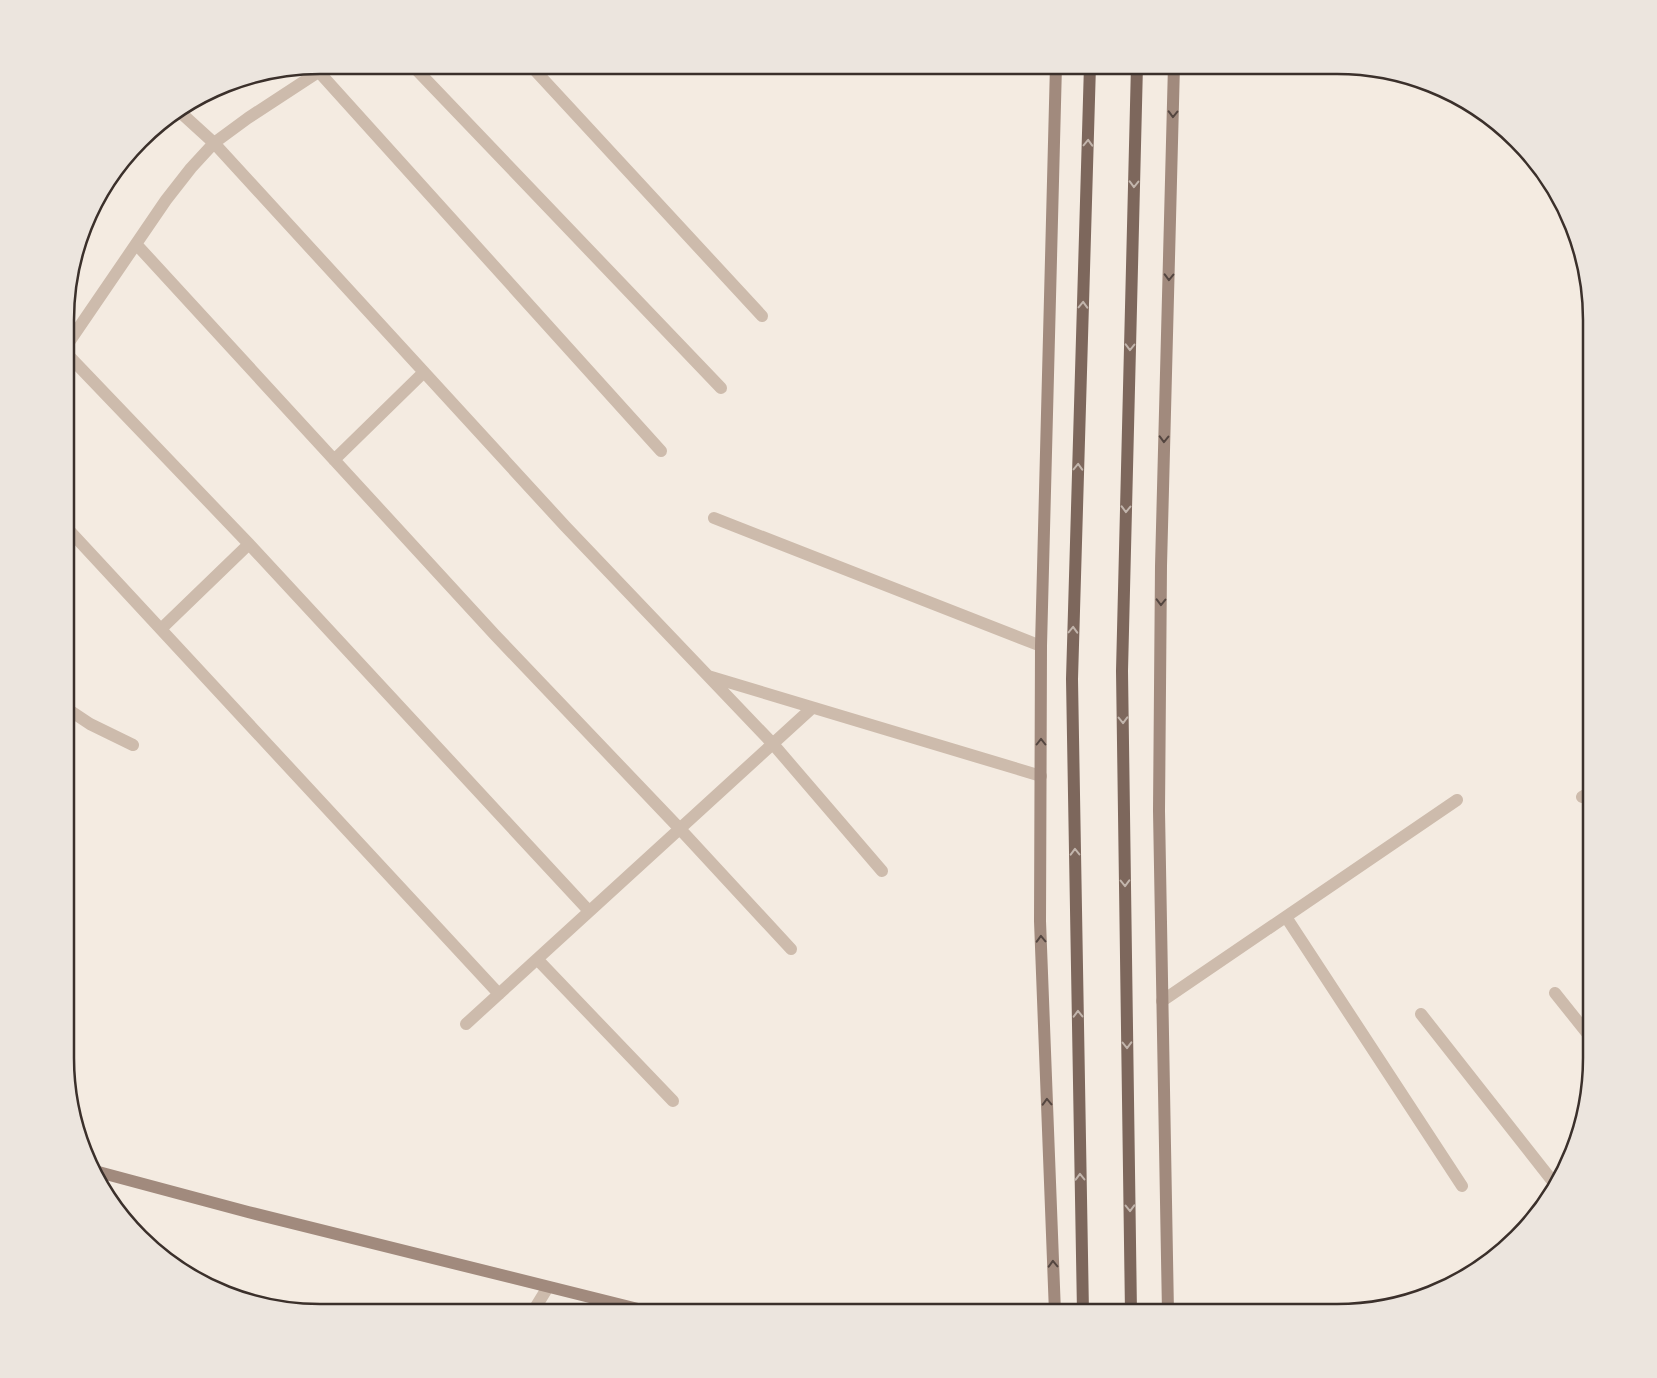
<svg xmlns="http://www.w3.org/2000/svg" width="1657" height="1378" font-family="'Work Sans',sans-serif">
<rect width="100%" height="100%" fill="#f4ebe1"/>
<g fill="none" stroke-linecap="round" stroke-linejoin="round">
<path stroke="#cdbbac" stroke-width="12" d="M180,112L214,143"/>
<path stroke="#cdbbac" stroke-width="12" d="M412,65L721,388
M530,65L762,316
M319,72L661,451
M214,143L565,526L773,744L882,871
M136,244L495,635L680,829L791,949
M67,345L166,200L191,168L214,143L248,118L329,65
M67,354L249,544L589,911
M334,460L424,372
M714,518L1041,646
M67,528L499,994
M161,629L249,544
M708,676L1041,776
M66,708L90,724L133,745
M1582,797L1592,791
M1286,917L1462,1186
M537,959L673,1101
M1555,993L1591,1038
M1162,1001L1457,800
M1421,1014L1554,1183
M466,1024L812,708
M532,1313L548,1287"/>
<path stroke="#a18a7d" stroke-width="12" d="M91,1170L248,1212L654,1313
M1055,1313L1040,921L1041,646L1056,65
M1168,1313L1159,811L1161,566L1174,65"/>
<path stroke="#7d675c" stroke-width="12" d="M1083,1313L1072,679L1090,65
M1131,1313L1122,671L1137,65"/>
</g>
<defs><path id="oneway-chevron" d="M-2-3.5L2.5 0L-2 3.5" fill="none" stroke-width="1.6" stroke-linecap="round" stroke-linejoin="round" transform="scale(1.25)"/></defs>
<g stroke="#544640">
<use href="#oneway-chevron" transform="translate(1173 114) rotate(91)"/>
<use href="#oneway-chevron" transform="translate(1169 277) rotate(91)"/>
<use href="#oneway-chevron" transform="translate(1164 439) rotate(91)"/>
<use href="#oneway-chevron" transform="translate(1161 602) rotate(91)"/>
<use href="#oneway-chevron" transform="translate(1041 742) rotate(-90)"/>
<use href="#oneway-chevron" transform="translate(1041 939) rotate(-92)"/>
<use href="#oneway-chevron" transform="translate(1047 1102) rotate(-92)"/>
<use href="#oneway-chevron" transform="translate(1053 1264) rotate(-92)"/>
</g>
<g stroke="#c2b5ac">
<use href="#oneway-chevron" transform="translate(1088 143) rotate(-88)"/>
<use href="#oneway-chevron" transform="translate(1134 184) rotate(91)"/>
<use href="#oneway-chevron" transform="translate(1083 305) rotate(-88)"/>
<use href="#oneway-chevron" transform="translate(1130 347) rotate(91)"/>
<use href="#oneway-chevron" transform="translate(1078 467) rotate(-88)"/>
<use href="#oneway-chevron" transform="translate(1126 509) rotate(91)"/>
<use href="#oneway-chevron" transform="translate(1073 630) rotate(-88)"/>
<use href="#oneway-chevron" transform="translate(1123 720) rotate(89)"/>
<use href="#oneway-chevron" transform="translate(1075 852) rotate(-91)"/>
<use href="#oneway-chevron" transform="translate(1125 883) rotate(89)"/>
<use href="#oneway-chevron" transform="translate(1078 1014) rotate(-91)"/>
<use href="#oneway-chevron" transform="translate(1127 1045) rotate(89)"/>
<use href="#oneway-chevron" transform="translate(1080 1177) rotate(-91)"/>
<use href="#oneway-chevron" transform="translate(1130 1208) rotate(89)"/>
</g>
<path d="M0 0H1657V1378H0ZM320 74H1337A246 246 0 0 1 1583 320V1058A246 246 0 0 1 1337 1304H320A246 246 0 0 1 74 1058V320A246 246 0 0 1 320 74Z" fill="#ece5de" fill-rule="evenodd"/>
<path fill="none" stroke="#3b302b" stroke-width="2.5" d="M320 74H1337A246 246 0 0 1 1583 320V1058A246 246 0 0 1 1337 1304H320A246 246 0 0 1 74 1058V320A246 246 0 0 1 320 74Z"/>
</svg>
